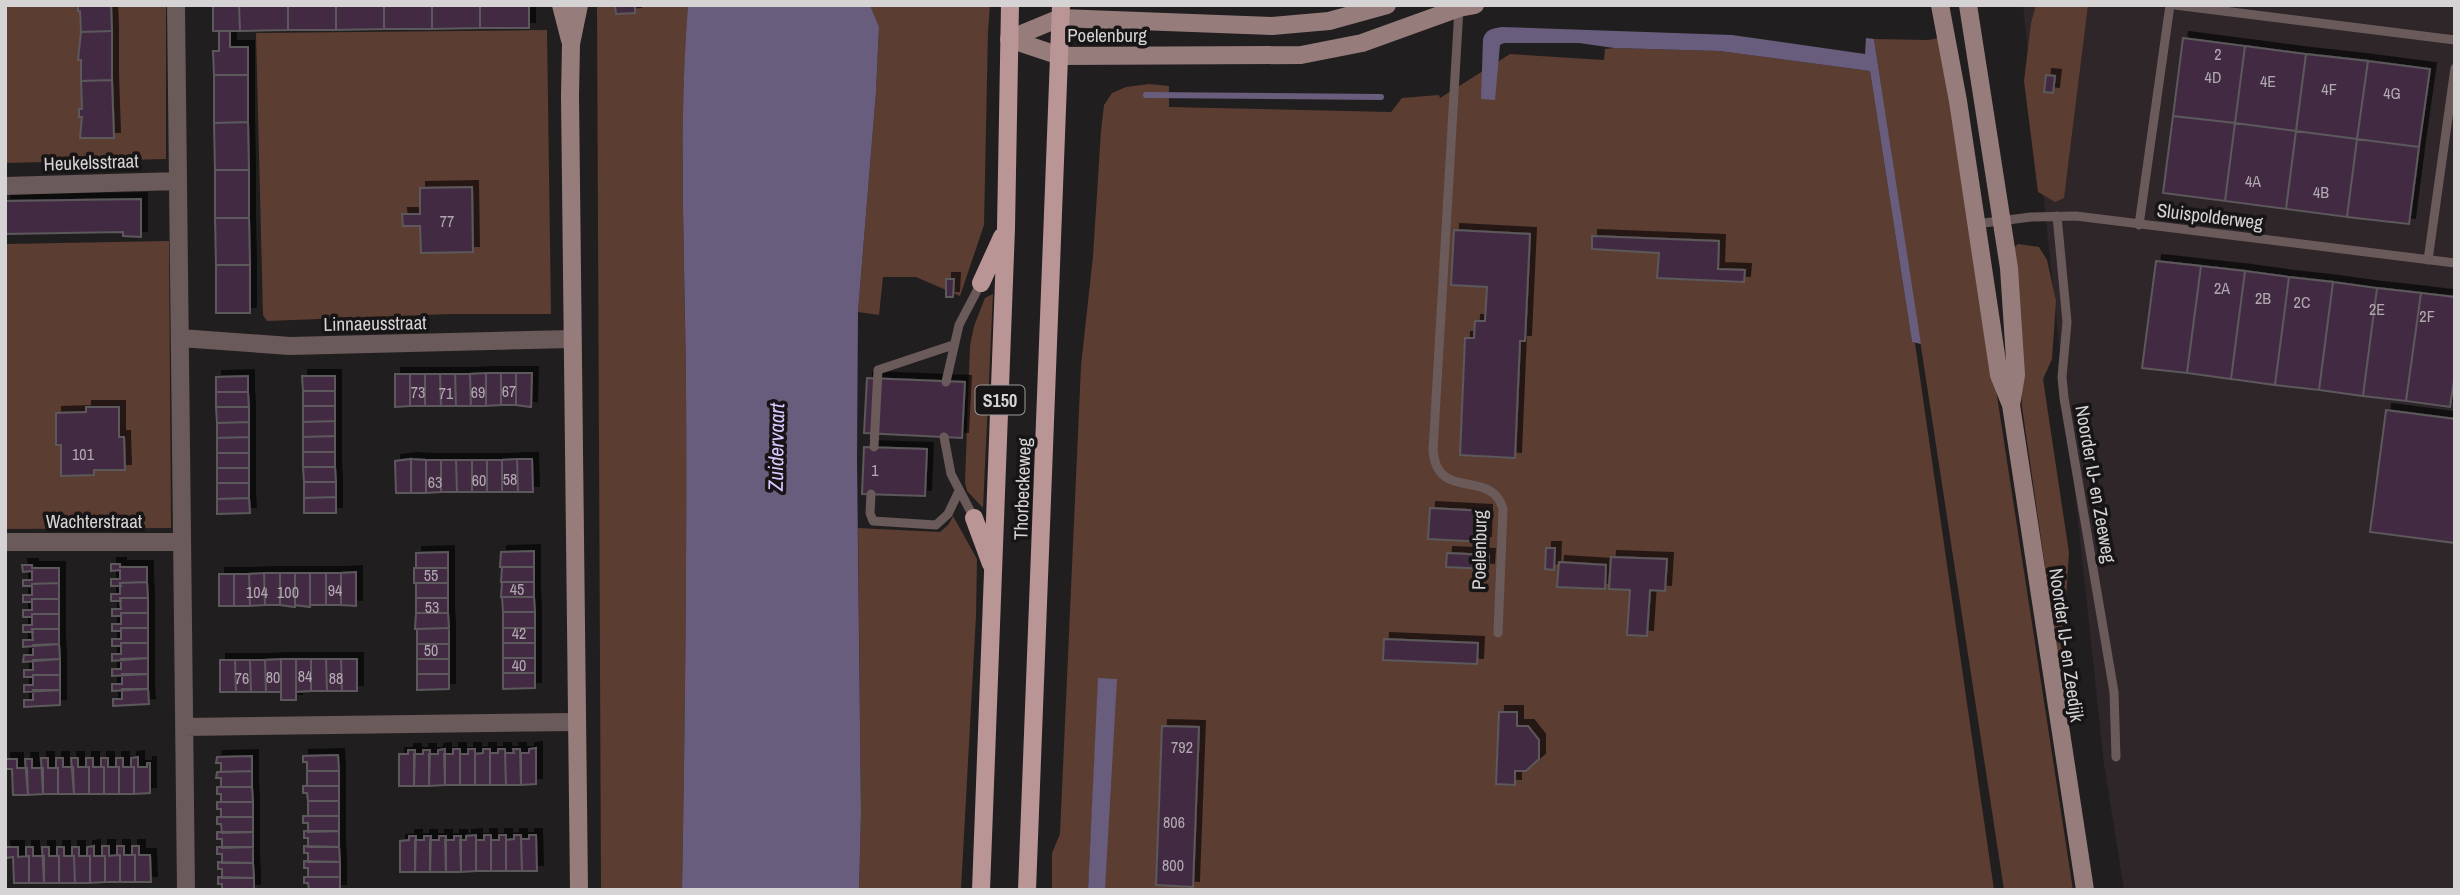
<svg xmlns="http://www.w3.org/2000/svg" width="2460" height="895" font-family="'Archivo Narrow',sans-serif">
<defs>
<filter id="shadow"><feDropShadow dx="6" dy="-6" stdDeviation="0" flood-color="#0009"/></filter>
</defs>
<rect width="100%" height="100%" fill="#211e1f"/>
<path fill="#2e2629" d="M2023,5H2455V890H2124L2104,764Z"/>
<path fill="#5c3d31" d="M5,5H166V159L5,163Z
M597,5H688C678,133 685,263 686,392C687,558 685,724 682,890H601Z
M870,5H990L988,31L984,225L960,296L916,277H883L879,315L858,312L876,92L879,28Z
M2036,5H2088L2064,198L2055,202L2038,192L2024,81L2031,23Z
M547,30L551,314H451L267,321L263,315L256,33Z
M1939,38L1957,136L2073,890H2004L1874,39L1928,40Z
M1614,48L1719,51L1870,71L1912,342L1915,343L1994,890H1100L1099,678L1088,890H1052V853L1060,834L1081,366L1093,256L1101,131L1104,105L1112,93L1126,87L1149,84L1169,86V107L1391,112L1402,98L1439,95L1440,98L1510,54L1604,60L1605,49Z
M169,241L171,528L5,529V244Z
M2018,244L2039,247L2047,260L2056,301L2052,359L2043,379L2069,553L2061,677L2022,407L2013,249Z
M993,294L983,508L967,491L965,482L970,346L974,326L985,298Z
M953,516L977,559L976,616L961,890H859L861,814L858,528L940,532L949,524Z"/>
<path fill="#685d7c" d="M688,5H870L879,27L876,92L858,312L857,460L861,814L859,890H682C685,722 687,554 686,387C685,261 678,130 688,5Z
M1501,27L1732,35L1865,54L1866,38L1874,39L1921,344L1912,342L1870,71L1719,51L1614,48L1579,43H1504L1500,45L1495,100L1481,99L1483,39C1486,29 1492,29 1501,27Z
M1098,678L1117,679L1105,890H1088Z"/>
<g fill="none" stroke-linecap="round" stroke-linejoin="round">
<path stroke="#685d7c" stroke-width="6" d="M1146,95L1381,97"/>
</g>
<path fill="#432c43" stroke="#5b585b" stroke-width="2" filter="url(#shadow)" d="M78,5H111L112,31L81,32L80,11H78Z
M213,5H239L240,31H213Z
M239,5H288V30L240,31Z
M288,5H336V30H288Z
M336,5H384V29L336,30Z
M384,5H432V29H384Z
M432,5H480V28L432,29Z
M480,5H529V28H480Z
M615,5H635V13L616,14Z
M112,31V80L81,81V60H78L81,32Z
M219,31H230V47H248V75H214L213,51H219Z
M2183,38L2245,46L2235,123L2173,116Z
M2245,46L2306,54L2296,131L2235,123Z
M2306,54L2368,61L2357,139L2296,131Z
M2368,61L2430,69L2419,147L2357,139Z
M214,75H248V122L214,123Z
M2046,75L2055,76L2053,93L2044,92Z
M112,80L114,138H80L82,117H79V109H82L81,81Z
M2173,116L2235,123L2225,201L2163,193Z
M248,122L249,170H215L214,123Z
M2235,123L2296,131L2286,209L2225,201Z
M2296,131L2357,139L2347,217L2286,209Z
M2357,139L2419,147L2409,224L2347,217Z
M215,170H249V218H215Z
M472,187L473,252L421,253L420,226H403L402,214H420V188Z
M141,199V237L123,236V232L5,234V201Z
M215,218H249L250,265H216Z
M1454,230L1530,234L1525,341H1520L1515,458L1460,455L1465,338H1474L1475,321H1485L1487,287L1451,285Z
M1592,236L1719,241L1718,269L1745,270L1744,282L1657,278L1659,253L1592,249Z
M2156,261L2201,266L2187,373L2142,368Z
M216,265H250V313H216Z
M2201,266L2245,271L2231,379L2187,373Z
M2245,271L2289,277L2275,385L2231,379Z
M2289,277L2333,282L2319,390L2275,385Z
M946,279H954L953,297H946Z
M2333,282L2377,288L2363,396L2319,390Z
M2377,288L2421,293L2406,401L2363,396Z
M2421,293L2455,297V374L2450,407L2406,401Z
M486,373H501V405L486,406Z
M486,373V406H471L470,374Z
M501,373H516V405H501Z
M516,373H532L531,407L516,405Z
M395,374H410V406L395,407Z
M410,374H425V406H410Z
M425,374H440L441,406H425Z
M440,374H455L456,406H441Z
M455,374H470L471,406H456Z
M248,376V392H216V377Z
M302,376H335V391H303Z
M867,378L965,382L962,438L864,433Z
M303,391H335V406H303Z
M216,392H248L249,407H216Z
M303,406H335V421L303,422Z
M86,407H119V437H124L125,470H94V475L61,476V445H56V413L86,412Z
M216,407H249V422L217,423Z
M2386,410L2455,419V543L2370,532Z
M335,421V436L303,437V422Z
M249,422V437L217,438V423Z
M335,436V452H303V437Z
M249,437V453H217V438Z
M864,447L927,449L925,496L862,494Z
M303,452H335V467H303Z
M217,453H249V468H217Z
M411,459V493H396L395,461Z
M411,459L426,460V493H411Z
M517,459L518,492H502V460Z
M517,459H532L533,492H518Z
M426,460H441V492L426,493Z
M441,460H456L457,492H441Z
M456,460H472V492H457Z
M472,460H487V492H472Z
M487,460H502V492H487Z
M303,467H335L336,482H304Z
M217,468H249V483H217Z
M304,482H336V497L304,498Z
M217,483H249V498L217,499Z
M336,497V513H304V498Z
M249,498L250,513L217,514V499Z
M1430,508L1486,511L1485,542L1428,539Z
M1546,548H1555L1554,570L1545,569Z
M534,551V567H500L501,552Z
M448,552V568H416V553Z
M1447,553L1489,555L1488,569L1446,567Z
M1611,557L1667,559L1665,591L1650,590L1647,636L1627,635L1630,590L1609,589Z
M1559,562L1606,565L1605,589L1557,587Z
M111,564H120V567H147V582L120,583L121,586H111V579H120V570L111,571Z
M22,565H32V568H59V583L32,584V586H23V580H32V571L23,572Z
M502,567H534V582H501Z
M414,568H448V583H414Z
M356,572V606L341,605V573Z
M264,573L265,605L250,606L249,574Z
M264,573H280V605H265Z
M280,573H295V607L280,605Z
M295,573H310V607L295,605Z
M310,573H326V605H310Z
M326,573H341V605H326Z
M219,574H234V606H219Z
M234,574H249L250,606H234Z
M147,582L148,598H120L121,601H111V594H120V583Z
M502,582H534V597H501Z
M59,583V599H32V602H23V595H32V584Z
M416,583H448V598H416Z
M502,597H534L535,612H503Z
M120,598H148V613H121V616H112V609H121Z
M416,598H448V613H416Z
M32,599H59V614H32V617H23V610H32Z
M503,612H535V628H503Z
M121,613H148V628H121V631H112V624H121Z
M416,613H448L449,628L415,629Z
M32,614H59V629H32L33,632H23V625H32Z
M121,628H148V643H121V646H112V639H121Z
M449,628V644H417V629Z
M503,628H535V643H503Z
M32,629H59V644L23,647V640H33Z
M1384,639L1478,643L1477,664L1383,660Z
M121,643H148V658L112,661V654H121Z
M503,643H535V658H503Z
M59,644L60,659L23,662L24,655H33V645Z
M417,644H449V659H417Z
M148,658V674L112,676V669H121V659Z
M503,658H535V673H503Z
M60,659V675H33V677H24V670H33V660Z
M281,659V692H266L265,660Z
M281,659H296V700H281Z
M296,659H311V691L296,692Z
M311,659H326L327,691H311Z
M326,659H341L342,691H327Z
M341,659H357V691H342Z
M417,659H449V674H417Z
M220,660H235L236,692H220Z
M235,660H250L251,692H236Z
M250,660H265L266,692H251Z
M503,673H535V688L503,689Z
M122,674H148V689L112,691V684H122Z
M417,674H449V689L417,690Z
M33,675H60V690L24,692V685H33Z
M122,689H148L149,704L113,706V699H122Z
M33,690H60V705L24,707V700H33Z
M1499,712H1517V726H1528L1539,740V759L1526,771H1515V785L1496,784Z
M1162,726L1199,727L1193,887L1156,885Z
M536,748V784L521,785V753H529V749Z
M445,749V785L429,786V754H438V750Z
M453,749H460V785H445L444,754H453Z
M468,749H475V785H460V754H468Z
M483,749H490V785H475V754L483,753Z
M498,749H505L506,785H490V753H498Z
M513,749H520L521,785H506L505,753H514Z
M408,750H415L414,786H399V754H408Z
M423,750H430L429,786H414V754H423Z
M338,755L339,771H307V762H303V756Z
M252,756V771L221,772V763H216L217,757Z
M138,757V767H147V763H150V793L134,794V767H131V758Z
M41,758H48V768H58V794H43Z
M56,758H63V767H73L74,794H58V768H56Z
M71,758H78V767H89V794H74Z
M86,758H93V767H104V794H89V767H86Z
M101,758H108V767H119V794H104V767H101Z
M116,758H123V767H134V794H119V767H116Z
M5,759H17V768H27L28,795H13L12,769H5Z
M25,759H32V768H43V794L28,795Z
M252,771V787H221V778H216L217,772Z
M307,771H339V786H307Z
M303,786H339V801H308L307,793H303Z
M217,787H252L253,802H221V794H217Z
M308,801H339V816H308Z
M217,802H253V817H221V809H217Z
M303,816H339V831L308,832V823H303Z
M217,817H253V832L222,833L221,824H217Z
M304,831H339V847H308V838H304Z
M217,832H253V847L222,848V839H217Z
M476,835V871L461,872L460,840H466V836Z
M484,835H491V871H476V840H484Z
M499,835H506V871H491V840H499Z
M514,835H521L522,871H506V840L514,839Z
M529,835H536L537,871H522L521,839H529Z
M409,836H416L415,872H400V841L409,840Z
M424,836H431L430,872H415V840H424Z
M439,836H446V872H430V840H439Z
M454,836H461V872H446L445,840H454Z
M94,846V856H105V882L90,883V856H87V847Z
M102,846H109V856L120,855V882H105V856H102Z
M117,846H124V855H135V882H120V855H117Z
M132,846H139V855H150L151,882H135V855H132Z
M304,846L339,847L340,862H308V853H304Z
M5,847H18V857L29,856V883H14L13,857L6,858Z
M26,847H33V856H44V883H29V856H26Z
M42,847H49V856H59V883H44Z
M57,847H64V856H74L75,883H59V856H57Z
M72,847H79V856H90V883H75L74,856H72Z
M217,847H253V863H222V854H217Z
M304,861L340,862V877H308V868H304Z
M218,862L253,863L254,878H222V869H218Z
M218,877L254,878V890H222V884H218Z
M304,877H340V890H309L308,883H304Z"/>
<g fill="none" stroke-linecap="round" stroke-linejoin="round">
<path stroke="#6b5a5a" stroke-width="9" d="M2175,5L2455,40
M1459,8L1433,450C1437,503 1491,467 1503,509L1498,633
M2057,216L2067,322L2062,377L2064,398L2114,692L2116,757
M1976,224L2031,217L2076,216L2455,263
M2139,225L2170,5
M2428,260L2455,68
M946,382L959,325L981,283
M944,437L951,474L974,518
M874,447L878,370L953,345
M871,494L870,513L873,521L936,525L948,514L959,491"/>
<path stroke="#6b5a5a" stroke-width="18" d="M176,5L186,890
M5,186L178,181
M180,338L290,346L571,339
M5,542H182
M184,727L576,722"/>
<path stroke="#977c7c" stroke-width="18" d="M561,5L570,40
M579,5L571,44L570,96L579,890
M1940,5L1958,101L1999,375L2011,405L2085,890
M1968,5L2009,268L2016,375L2011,405
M1009,39L1060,56L1301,55L1362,43L1459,8L1475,5
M1009,39L1060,18L1272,26L1329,21L1387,5"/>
<path stroke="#b99596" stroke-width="18" d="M981,283L1002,237
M974,518L991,564
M981,890L1006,228L1010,5
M1027,890L1061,5"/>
</g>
<g text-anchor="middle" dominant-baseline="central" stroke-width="7" stroke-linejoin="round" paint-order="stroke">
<g font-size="16" fill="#b0a9b0">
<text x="2218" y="54">2</text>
<text x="2213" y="77">4D</text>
<text x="2268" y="81">4E</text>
<text x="2329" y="89">4F</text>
<text x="2392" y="93">4G</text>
<text x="2253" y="181">4A</text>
<text x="2321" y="192">4B</text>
<text x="447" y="221">77</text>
<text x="2222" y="288">2A</text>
<text x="2263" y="298">2B</text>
<text x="2302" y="302">2C</text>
<text x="2377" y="309">2E</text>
<text x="2427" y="316">2F</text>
<text x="509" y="391">67</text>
<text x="418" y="392">73</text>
<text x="478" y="392">69</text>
<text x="446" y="393">71</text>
<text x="83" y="454">101</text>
<text x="875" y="470">1</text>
<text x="510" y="479">58</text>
<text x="479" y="480">60</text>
<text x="435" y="482">63</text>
<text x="431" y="575">55</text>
<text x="517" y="589">45</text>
<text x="335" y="590">94</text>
<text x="257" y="592">104</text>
<text x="288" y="592">100</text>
<text x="432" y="607">53</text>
<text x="519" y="633">42</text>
<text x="431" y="650">50</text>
<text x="519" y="665">40</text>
<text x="305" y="676">84</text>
<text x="273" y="677">80</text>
<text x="242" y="678">76</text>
<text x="336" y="678">88</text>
<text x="1182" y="747">792</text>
<text x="1174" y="822">806</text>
<text x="1173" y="865">800</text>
</g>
<rect fill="#171516" stroke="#9c9a9b" stroke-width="2" x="975.5" y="385.5" width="49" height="29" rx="5"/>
<g font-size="18" font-weight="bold" fill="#d5d3d4">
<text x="1000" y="400">S150</text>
</g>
<g font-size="19" fill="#d5d3d4" stroke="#171516">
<text x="1107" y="35">Poelenburg</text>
<text transform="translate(91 162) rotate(-2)">Heukelsstraat</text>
<text transform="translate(2210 216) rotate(7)">Sluispolderweg</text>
<text transform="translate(375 323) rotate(-1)">Linnaeusstraat</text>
<text transform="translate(2096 484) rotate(80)">Noorder IJ- en Zeeweg</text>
<text transform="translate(1022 489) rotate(-88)">Thorbeckeweg</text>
<text x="94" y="521">Wachterstraat</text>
<text transform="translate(1479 550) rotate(-89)">Poelenburg</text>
<text transform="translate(2067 645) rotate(82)">Noorder IJ- en Zeedijk</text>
</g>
<g font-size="21" font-style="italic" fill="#dac7ff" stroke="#171516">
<text transform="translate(776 447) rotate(-89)">Zuidervaart</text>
</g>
</g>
<rect width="2460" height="895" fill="none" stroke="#d5d3d4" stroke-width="14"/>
</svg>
